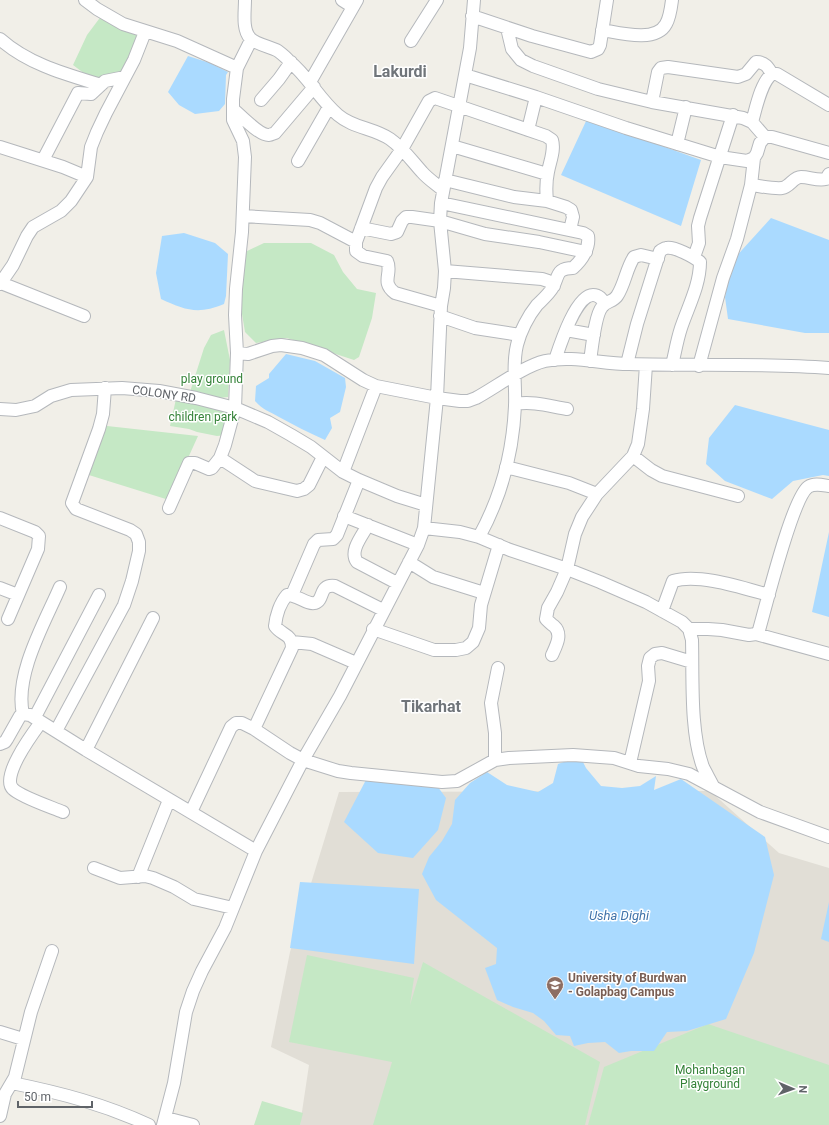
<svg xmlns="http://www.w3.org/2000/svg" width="829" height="1125" font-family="Roboto,sans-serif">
<rect width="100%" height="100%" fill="#f1efe8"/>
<path fill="#e1ded6" d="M710,791L779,853L829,868V1125H300L309,1065L271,1047L290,952L339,792Z"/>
<path fill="#c5e8c5" d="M102,15L139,32L125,70L106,80L85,74L73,65L87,35Z
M264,243H311L334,255L343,272L357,289L376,293L372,318L359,357L354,360L287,338L256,343L245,332L241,308L245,252Z
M224,330L230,360L228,397L219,398L190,392L204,348L211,335Z
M176,399L233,409L226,435L217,436L197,432L189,429L170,426Z
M98,425L198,436L169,500L76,471Z
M307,955L414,978L410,1005L423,962L600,1062L585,1125H373L392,1062L289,1042Z
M708,1024L829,1065V1125H588L604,1067Z
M262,1101L303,1113L300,1125H254Z"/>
<path fill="#aadaff" d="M188,56L210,63L228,72L226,75L225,104L219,111L195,114L179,105L168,92Z
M587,119L701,160L681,226L561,175Z
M771,218L829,240V333H805L728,319L725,297L732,261Z
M184,233L215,243L228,254L226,296L224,304C198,315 185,310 161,299L156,273L162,236Z
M286,354L315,361L345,378L346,387L340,412L330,418L332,428L325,440C309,433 294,425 279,417C269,411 263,410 255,401L256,386L269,378V374Z
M735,405L829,430V476L823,475L793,481L772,499L725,481L706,464L709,438Z
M829,532V617L812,612Z
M572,759L582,760L586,768L601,786L622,788L640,786L656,776L654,790L681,779L765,837L774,875L754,953L726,1019L687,1031L667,1032L654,1051H631L619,1053L605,1042L588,1043L574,1046L570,1036L556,1035L544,1021L533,1013L513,1007L497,1000L485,968L496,964L497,948L436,900L422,874L429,857L442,841L452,824L455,800L470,783L487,772L507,785L538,792L553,783L558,764Z
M368,776L435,783L446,798L438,830L413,858L378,853L344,822Z
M300,882L419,889L414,964L290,948Z
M829,902V942L821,939Z"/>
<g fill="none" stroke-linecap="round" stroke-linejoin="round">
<defs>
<path id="minor" d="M85,0L97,9L123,24L177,41L237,68L233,99V120L243,141L245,157L242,232L236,289L235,315L237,353L235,408L225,445L220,458L212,468L209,469L195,463H189L169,508
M245,0C245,12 242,29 250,38C255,44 271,47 278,51C282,54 286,57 289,61C308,76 319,99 338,115C353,128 374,128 390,139C403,148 412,161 422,172C428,179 436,184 443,190
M342,0L353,7
M472,16L532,36L591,52L598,49L600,45L607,0
M507,28L512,49L521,60L533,66L598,89L652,102L743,118L752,122L765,137
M602,30C620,33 656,43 666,24C670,17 671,8 672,0
M0,39C28,64 65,74 101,85
M411,41L437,0
M237,68L251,40
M465,75L536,97L626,128L720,157L747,161L754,158L757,153L760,143L765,137H772L829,153
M310,82L357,0
M261,100L279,79L291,62
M652,102L658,72L661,68L668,67L738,77L746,74L756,62C765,62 768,67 772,74
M233,109C240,115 260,136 269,135C270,135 275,133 275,133L314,87
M752,122C756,108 761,82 772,74H777L829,105
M528,130L536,97
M677,144L686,107
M452,146L547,174
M0,147L63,167L87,177
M43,160L78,93L91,94L105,81L125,77
M298,161L329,107
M445,180L514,197L547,201
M751,185C760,186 774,189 782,188C790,187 793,177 801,177C810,177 817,181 826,179L829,174
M441,203L583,233L588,236C590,248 582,260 573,268C569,268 565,268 561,271C557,274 556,282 553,287C549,294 543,299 537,305C528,316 520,332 517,345C512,365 516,386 515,406C513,451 501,497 479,537
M243,216L310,220L320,223L356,242
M361,228L391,234L397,232L402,221L406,217H412L440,221L485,234L539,242L586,252
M694,257L699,243L698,226L700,218L733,115
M445,271L542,279L548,281L554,286
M1,283L84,316
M0,284L13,265L27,236L33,227L61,211L71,201L87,177L91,147L97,132L106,113L134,60L145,32
M441,306L395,293C380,282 393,273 387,261L363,256L356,251V242L376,188L382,177L402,149L429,101L435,98L546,136L552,140C555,150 550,161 548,172C546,181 546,191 547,201L566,207L571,210L573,217L570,230
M440,316L475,328L520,335
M566,330L594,335
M237,353L248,354L272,346L281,345L302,348L324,355L363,380L376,386L437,398L460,401H468L476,398C496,387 524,366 545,361C573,355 601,364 629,364C696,366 763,363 829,368
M555,360C560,345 576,295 593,295C599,295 602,299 605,304
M590,361C592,348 595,315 602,307C606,301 613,302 617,296C625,284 626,269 634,257L641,255L658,259
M627,364L637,324L660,251C662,250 664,248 666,248C674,246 694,257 700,262C700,285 688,307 681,328C677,340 675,353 672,365
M699,366L723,278L737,239L751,185L754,158
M515,404C533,401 549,406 567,409
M0,409L16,410L35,406L51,396L71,390L122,388L159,391L196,398L235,408L268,422L291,435L311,447L343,472L359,480L397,496L426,505
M633,456L651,470L662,476L738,496
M220,458L255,481L297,491L304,489L309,485L323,457
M506,467L569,483L597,494
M343,472L376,386
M344,516L418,545
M0,518L35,532L39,536L38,549L8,619
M368,525C362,536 349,551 357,562L397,583
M424,528L460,532L479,537L510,550L567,569L600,582L646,602L682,622L689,629L692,640C693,678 690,732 703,767C706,773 710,780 713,786
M409,562L433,577L484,593
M0,588L18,595
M292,595L314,544L318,540L333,539L337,535L359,480
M662,611L673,581C699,573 743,588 769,595
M373,629L434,650H456L466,648L473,642L479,628L481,605L499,545
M689,629H708L722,630L749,635L756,634L759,630C766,606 792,499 808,487C814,483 822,485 829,486
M756,634L829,654
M292,642L312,644L356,663
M552,655C556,646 563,634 554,626C551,624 549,622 546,619L548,608L557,592L567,569L575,534L582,517L597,494L633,456L638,444L643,409L646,365
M23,714C14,675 45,622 60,587
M35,717L99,595
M41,722C33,733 0,777 13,789C21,797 51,807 63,812
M254,729L292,648C292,633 282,636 275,626C276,616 280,603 287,595C296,594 307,605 315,603C325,600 318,584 335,586L383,610
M56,731L124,605L132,581L139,551V542L136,534L130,530L76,509L72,503L99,429L103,414L105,388
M0,744L5,742L7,739L20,716L23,714L30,715L86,750L256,851
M86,750L153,618
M495,760V733L491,703L498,668
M630,763L649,681L648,666L650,658L655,654L662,653L692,662
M191,812L231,727L236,723H242L254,729L290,753L303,760L338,771L351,773L442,782L457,781L495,760L509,758L573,755L614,758L639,766L668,769L689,774L760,812L829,837
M94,868L120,878L145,876L153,878L174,887L194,899L233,908
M138,877L169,800
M0,1032L23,1039
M12,1083C61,1093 103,1104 149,1125
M0,1116L5,1094L15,1077L31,1012L52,951
M166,1118L193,1125
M163,1125L174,1083L186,1012L193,991L202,971L225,928L256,851L303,760L340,696L418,545L424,528L437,398L441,306L444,288L445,271L440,221L441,203L470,48L474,0"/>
</defs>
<use href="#minor" stroke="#b5b8bc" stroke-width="14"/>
<use href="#minor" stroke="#fff" stroke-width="12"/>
</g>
<defs>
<symbol id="university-pin" viewBox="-11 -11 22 30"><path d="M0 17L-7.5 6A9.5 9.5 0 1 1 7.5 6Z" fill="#8d6e63" stroke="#fff"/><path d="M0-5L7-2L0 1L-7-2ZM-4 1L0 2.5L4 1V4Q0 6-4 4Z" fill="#fff"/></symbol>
</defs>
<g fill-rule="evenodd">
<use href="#university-pin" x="545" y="975" width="20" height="27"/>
</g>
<g text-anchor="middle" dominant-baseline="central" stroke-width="3" stroke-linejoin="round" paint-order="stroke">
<g font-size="12" fill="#348238" stroke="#fff">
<text x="212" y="379">play ground</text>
<text x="203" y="417">children park</text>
<text x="710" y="1070">Mohanbagan<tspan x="710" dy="14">Playground</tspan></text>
</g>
<g font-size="12" fill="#5f6368" stroke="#fff">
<text transform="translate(164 394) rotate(8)">COLONY RD</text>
</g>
<g font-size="12" font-weight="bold" fill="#785e54" stroke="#fff" text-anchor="start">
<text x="568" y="978">University of Burdwan<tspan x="568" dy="14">- Golapbag Campus</tspan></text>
</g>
<g font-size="13" font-style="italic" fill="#4174aa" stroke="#fff">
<text x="619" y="915">Usha Dighi</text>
</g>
<g font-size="16" font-weight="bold" fill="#70757a" stroke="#fff">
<text x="400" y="71">Lakurdi</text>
<text x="431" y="706">Tikarhat</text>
</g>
</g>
<g transform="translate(793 1089) rotate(92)" stroke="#ffffff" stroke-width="3" paint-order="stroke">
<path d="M0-3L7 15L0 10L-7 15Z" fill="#5f6368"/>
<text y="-6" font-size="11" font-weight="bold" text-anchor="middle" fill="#5f6368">N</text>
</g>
<path d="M18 1101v6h74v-6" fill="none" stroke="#5f6368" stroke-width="2"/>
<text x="24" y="1101" font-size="12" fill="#5f6368" stroke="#ffffff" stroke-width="3" paint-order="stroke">50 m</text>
</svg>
